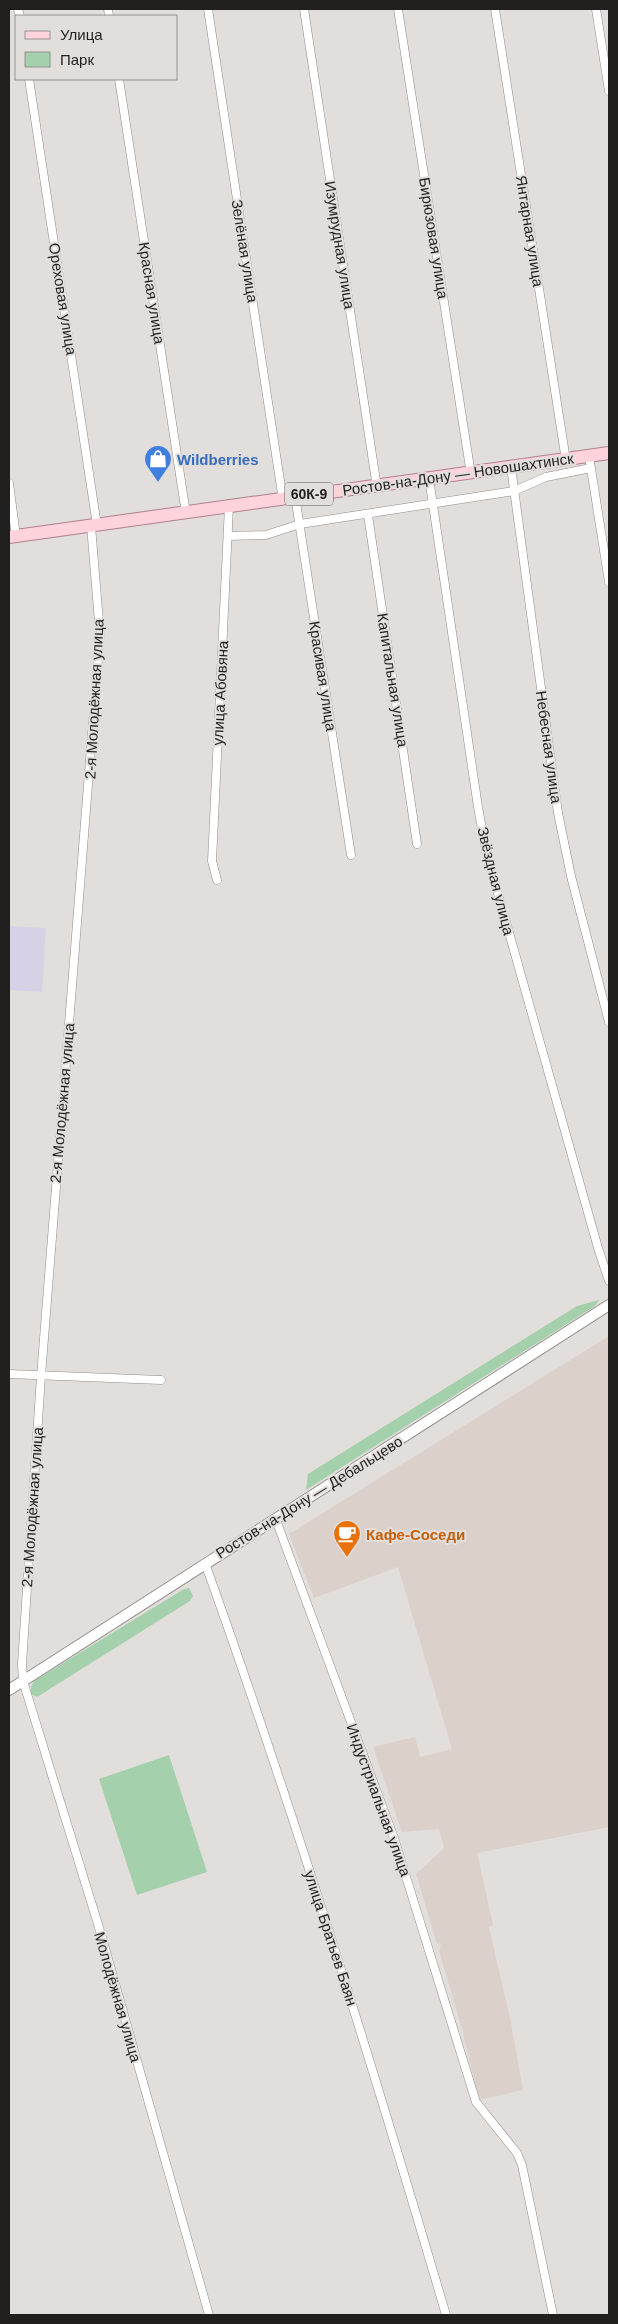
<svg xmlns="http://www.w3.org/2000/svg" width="618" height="2324" font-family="Arial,sans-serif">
<rect width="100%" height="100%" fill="#e2dedc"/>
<path fill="#dcd0ca" d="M609,1336V1827L477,1853L493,1925L489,1927L510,2018L523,2090L479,2100L462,2029L439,1951L441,1943L437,1944L416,1874L444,1848L439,1829L402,1832L373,1747L415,1737L420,1757L452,1749L398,1567L314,1598L289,1534Z"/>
<path fill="#d8d1e6" d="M9,926L46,928L42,992L9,990Z"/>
<path fill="#a4d0ac" d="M599,1300L595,1306L306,1490L308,1474L577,1306Z
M189,1588L193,1596L190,1601L37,1697L31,1694V1687L34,1681L184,1589Z
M169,1755L207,1872L137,1895L99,1779Z"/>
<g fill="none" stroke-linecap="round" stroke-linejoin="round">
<defs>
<path id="minor" d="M18,9L20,16
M108,9L109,16
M208,9L282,494
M304,9L376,481
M398,9L470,468
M495,9L565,454
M596,9L609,91
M29,79L96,519
M119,79L185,507
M589,456L609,582
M511,467L558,813L571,876L609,1022
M429,478L478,807L486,851L598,1248L609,1281
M9,483L15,529
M295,496L351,855
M368,515L417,844
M91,526L100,634L41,1376L22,1664L23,1681L101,1934L209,2315
M228,536L266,535L300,524L514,491L546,477L591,468
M217,880L212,861L229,506
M9,1374L161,1380
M276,1520L394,1838L476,2102L517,2153L522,2165L553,2315
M205,1563C294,1811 372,2063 446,2315"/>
<path id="tertiary" d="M9,1690L609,1305"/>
<path id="primary" d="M9,537L609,453"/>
</defs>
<use href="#minor" stroke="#908c8a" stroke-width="9"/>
<use href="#tertiary" stroke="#908c8a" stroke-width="12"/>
<use href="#primary" stroke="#b0808b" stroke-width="14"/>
<use href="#minor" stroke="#fff" stroke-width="8"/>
<use href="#tertiary" stroke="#fff" stroke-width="10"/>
<use href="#primary" stroke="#fed3dc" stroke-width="12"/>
</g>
<defs>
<symbol id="shop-pin" viewBox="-11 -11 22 30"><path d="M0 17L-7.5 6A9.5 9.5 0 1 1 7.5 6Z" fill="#3f7fe0" stroke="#e2dedc"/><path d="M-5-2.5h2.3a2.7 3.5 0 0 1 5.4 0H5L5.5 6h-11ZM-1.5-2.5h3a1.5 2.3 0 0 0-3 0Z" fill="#fff"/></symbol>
<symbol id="cafe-pin" viewBox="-11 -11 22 30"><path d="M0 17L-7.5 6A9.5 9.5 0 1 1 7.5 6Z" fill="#e8710a" stroke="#e2dedc"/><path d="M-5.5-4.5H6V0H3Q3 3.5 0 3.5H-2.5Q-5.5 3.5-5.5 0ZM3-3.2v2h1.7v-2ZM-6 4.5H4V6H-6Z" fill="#fff"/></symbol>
</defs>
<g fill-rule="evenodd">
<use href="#shop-pin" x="142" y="443" width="32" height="43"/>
<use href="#cafe-pin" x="331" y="1518" width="32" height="43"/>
</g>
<g text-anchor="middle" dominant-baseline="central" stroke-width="4" stroke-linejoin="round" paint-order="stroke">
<rect fill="#e2dedc" stroke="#5b5857" stroke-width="1" x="285" y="482.5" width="48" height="23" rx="4"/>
<g font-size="14" font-weight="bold" fill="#211f1e">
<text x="309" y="494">60К-9</text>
</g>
<g font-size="15" fill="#211f1e" stroke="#e2dedc">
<text transform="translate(530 231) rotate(81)">Янтарная улица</text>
<text transform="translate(434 238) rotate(81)">Бирюзовая улица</text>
<text transform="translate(340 245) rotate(81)">Изумрудная улица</text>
<text transform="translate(245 251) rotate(81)">Зелёная улица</text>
<text transform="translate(152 293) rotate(81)">Красная улица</text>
<text transform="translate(63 299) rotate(81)">Ореховая улица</text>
<text transform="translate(458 474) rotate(-8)">Ростов-на-Дону — Новошахтинск</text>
<text transform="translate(323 676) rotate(81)">Красивая улица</text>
<text transform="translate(393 680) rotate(81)">Капитальная улица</text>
<text transform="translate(220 693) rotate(-87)">улица Абовяна</text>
<text transform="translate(94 699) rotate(-87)">2-я Молодёжная улица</text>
<text transform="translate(549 747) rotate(82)">Небесная улица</text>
<text transform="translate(496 881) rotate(76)">Звёздная улица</text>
<text transform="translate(62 1103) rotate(-85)">2-я Молодёжная улица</text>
<text transform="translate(309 1497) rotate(-32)">Ростов-на-Дону — Дебальцево</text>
<text transform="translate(32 1507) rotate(-86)">2-я Молодёжная улица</text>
<text transform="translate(379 1800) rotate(70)">Индустриальная улица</text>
<text transform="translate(331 1938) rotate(72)">улица Братьев Баян</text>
<text transform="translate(118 1997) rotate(74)">Молодёжная улица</text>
</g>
<g font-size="15" font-weight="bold" fill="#366cbe" stroke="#e2dedc" text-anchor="start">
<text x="177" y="459">Wildberries</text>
</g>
<g font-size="15" font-weight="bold" fill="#c56008" stroke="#e2dedc" text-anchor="start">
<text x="366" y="1534">Кафе-Соседи</text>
</g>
</g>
<rect width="618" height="2324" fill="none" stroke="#211f1e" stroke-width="20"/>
<rect x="15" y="15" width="162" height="65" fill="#e2dedc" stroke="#959290"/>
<rect x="25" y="31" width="25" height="8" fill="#fed3dc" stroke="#959290"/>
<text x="60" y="40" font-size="15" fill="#211f1e">Улица</text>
<rect x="25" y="52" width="25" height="15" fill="#a4d0ac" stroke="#959290"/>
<text x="60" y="65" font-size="15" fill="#211f1e">Парк</text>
</svg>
